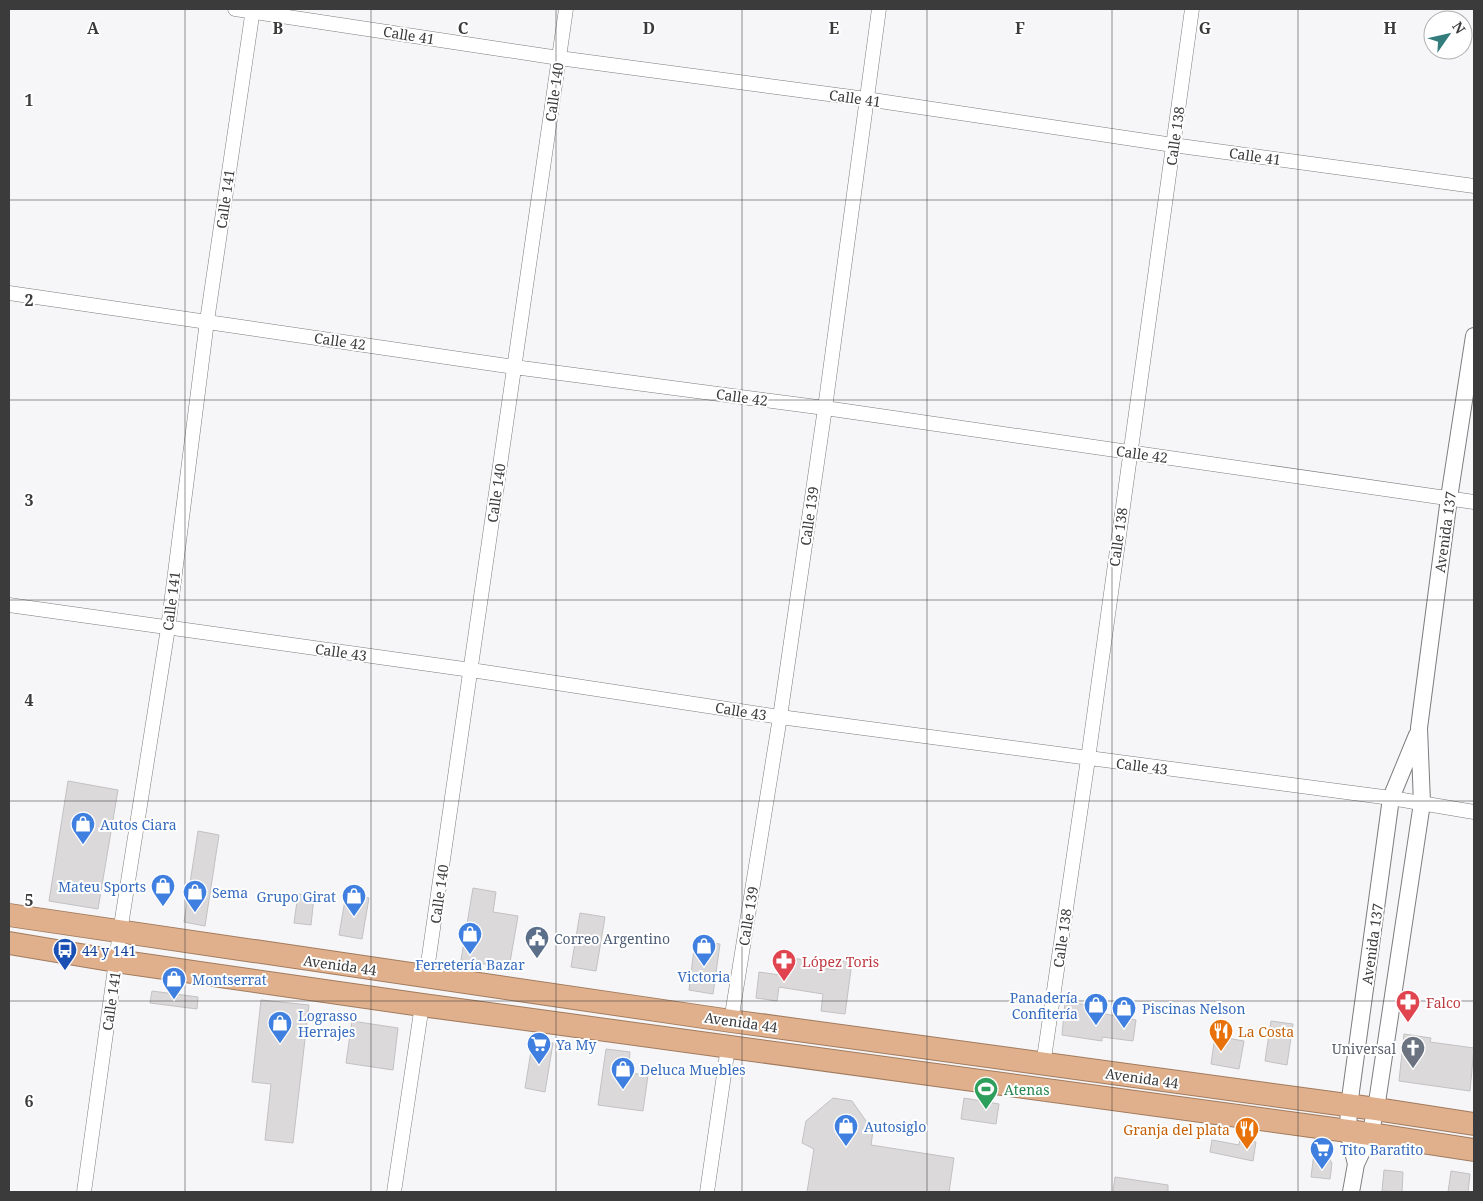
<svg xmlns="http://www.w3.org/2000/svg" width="1483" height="1201" font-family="'Noto Serif',serif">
<rect width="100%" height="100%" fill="#f6f6f8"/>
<path fill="#dbd9da" stroke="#c3c1c2" d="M68,781L118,790L98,909L49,901Z
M198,831L219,835L205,926L184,922Z
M473,888L496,892L493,912L518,916L509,968L461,960Z
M298,894L314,897L311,925L294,923Z
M346,894L369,898L362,939L339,935Z
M580,913L605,917L596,971L571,967Z
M695,941L720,944L713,994L689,990Z
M783,957L806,960L805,965L835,970L837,960L852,962L845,1014L821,1011L823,994L779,987L777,1001L756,998L759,972L780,975Z
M152,991L198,997L197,1009L150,1003Z
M261,1000L309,1005L293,1143L265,1140L271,1084L252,1082Z
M1065,1002L1090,1005V1011L1136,1020L1133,1041L1102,1037V1041L1062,1035Z
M352,1021L398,1028L393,1070L346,1063Z
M1271,1021L1293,1024L1287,1065L1265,1061Z
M1404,1034L1431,1038L1430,1042L1474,1048L1470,1091L1399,1081Z
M1215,1036L1244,1041L1239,1069L1211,1064Z
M533,1039L553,1043L545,1092L525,1088Z
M606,1049L630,1052L628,1073L648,1075L643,1111L598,1105Z
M833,1098L852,1101L873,1131L871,1145L954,1158L949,1192H807L814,1149L802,1143L806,1121Z
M964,1098L999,1104L996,1124L961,1119Z
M1240,1139L1256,1142L1253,1161L1210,1152L1212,1140L1239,1145Z
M1314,1153L1327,1155L1332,1163L1330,1179L1311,1177Z
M1384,1170L1403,1172L1402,1192L1382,1191Z
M1451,1171L1470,1174L1468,1192H1448Z
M1115,1177L1168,1185V1192H1113Z"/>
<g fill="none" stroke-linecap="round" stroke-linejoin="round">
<defs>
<path id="minor" d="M235,9L559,58L866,99L1173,145L1474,186
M9,293L514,367L825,408L1474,502
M9,605L471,670L780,717L1391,798L1474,812
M426,977L566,9
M731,1021L780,717L825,408L879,9
M1043,1065L1088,759L1192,9
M84,1192L120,932L168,628L207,321L253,9
M394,1192L422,1005
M707,1192L728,1047"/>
<path id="tertiary" d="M1356,1164L1348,1131L1349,1106L1391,798L1417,735
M1351,1192L1356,1164L1370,1134L1376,1109L1422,803L1419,728L1449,498L1474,336"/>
<path id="trunk" d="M9,915L731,1021L1376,1109L1474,1124
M9,943L116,961L422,1005L1370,1134L1474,1150"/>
</defs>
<use href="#minor" stroke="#7c7c7e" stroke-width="15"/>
<use href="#tertiary" stroke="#7c7c7e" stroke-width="18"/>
<use href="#trunk" stroke="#a17b5e" stroke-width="24"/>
<use href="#minor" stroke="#fff" stroke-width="14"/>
<use href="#tertiary" stroke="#fff" stroke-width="16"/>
<use href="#trunk" stroke="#e0b08c" stroke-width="22"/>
</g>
<path fill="none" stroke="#3b3b3c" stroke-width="1" stroke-opacity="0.55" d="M185,9V1192M371,9V1192M556,9V1192M742,9V1192M927,9V1192M1112,9V1192M1298,9V1192M9,200H1474M9,400H1474M9,600H1474M9,801H1474M9,1001H1474"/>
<defs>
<symbol id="shop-pin" viewBox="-11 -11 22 30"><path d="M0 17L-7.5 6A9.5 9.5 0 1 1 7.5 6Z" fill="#3f7fe0" stroke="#fff"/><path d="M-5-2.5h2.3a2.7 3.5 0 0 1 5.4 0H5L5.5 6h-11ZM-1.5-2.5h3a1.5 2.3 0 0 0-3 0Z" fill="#fff"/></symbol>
<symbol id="civic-pin" viewBox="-11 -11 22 30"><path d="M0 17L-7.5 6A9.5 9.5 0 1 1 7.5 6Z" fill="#5c6f8a" stroke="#fff"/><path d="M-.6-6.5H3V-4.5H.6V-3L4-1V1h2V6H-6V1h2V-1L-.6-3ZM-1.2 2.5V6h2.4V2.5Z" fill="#fff"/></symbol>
<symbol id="bus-pin" viewBox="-11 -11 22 30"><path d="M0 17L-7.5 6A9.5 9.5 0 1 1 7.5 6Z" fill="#1a4fb4" stroke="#fff"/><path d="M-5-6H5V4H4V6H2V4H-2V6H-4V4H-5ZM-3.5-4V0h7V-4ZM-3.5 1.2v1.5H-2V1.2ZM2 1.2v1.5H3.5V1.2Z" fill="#fff"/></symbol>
<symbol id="pharmacy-pin" viewBox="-11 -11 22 30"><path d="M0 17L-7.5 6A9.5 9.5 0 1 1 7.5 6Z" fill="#e0444e" stroke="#fff"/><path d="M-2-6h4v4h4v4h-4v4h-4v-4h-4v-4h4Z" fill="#fff"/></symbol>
<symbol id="restaurant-pin" viewBox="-11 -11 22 30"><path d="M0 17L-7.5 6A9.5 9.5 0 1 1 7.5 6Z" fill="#e8710a" stroke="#fff"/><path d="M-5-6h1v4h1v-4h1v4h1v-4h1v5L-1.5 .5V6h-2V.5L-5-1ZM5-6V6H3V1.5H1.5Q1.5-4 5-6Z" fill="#fff"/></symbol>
<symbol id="supermarket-pin" viewBox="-11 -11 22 30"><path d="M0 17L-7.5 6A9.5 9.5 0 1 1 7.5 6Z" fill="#3f7fe0" stroke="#fff"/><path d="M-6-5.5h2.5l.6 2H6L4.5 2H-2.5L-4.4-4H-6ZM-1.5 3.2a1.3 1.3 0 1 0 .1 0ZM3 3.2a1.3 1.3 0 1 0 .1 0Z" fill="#fff"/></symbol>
<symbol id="church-pin" viewBox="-11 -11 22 30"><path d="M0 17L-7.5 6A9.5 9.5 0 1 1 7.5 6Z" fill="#6b7280" stroke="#fff"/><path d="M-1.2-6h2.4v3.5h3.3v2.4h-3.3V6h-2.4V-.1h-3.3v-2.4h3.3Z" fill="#fff"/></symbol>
<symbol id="stadium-pin" viewBox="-11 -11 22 30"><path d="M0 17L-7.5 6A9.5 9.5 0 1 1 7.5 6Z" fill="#2e9e5b" stroke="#fff"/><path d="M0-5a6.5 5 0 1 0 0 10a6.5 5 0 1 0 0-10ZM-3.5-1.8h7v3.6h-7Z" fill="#fff"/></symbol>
</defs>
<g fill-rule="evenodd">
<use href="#shop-pin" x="69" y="810" width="28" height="38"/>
<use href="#shop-pin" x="149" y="872" width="28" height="38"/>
<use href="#shop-pin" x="181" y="878" width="28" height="38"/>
<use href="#shop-pin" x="340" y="882" width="28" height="38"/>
<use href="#shop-pin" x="456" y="920" width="28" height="38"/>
<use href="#civic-pin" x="523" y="924" width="28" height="38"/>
<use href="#shop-pin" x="690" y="932" width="28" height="38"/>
<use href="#bus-pin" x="51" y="936" width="28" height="38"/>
<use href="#pharmacy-pin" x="770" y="947" width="28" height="38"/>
<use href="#shop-pin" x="160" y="965" width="28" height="38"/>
<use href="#pharmacy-pin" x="1394" y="988" width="28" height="38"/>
<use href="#shop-pin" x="1082" y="991" width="28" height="38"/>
<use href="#shop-pin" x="1110" y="994" width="28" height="38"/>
<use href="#shop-pin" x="266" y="1009" width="28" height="38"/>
<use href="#restaurant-pin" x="1207" y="1017" width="28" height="38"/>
<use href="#supermarket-pin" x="525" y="1030" width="28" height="38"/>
<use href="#church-pin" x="1399" y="1034" width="28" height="38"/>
<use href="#shop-pin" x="609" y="1055" width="28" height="38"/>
<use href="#stadium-pin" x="972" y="1075" width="28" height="38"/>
<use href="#shop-pin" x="832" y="1112" width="28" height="38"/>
<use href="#restaurant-pin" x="1233" y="1115" width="28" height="38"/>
<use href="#supermarket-pin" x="1308" y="1135" width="28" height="38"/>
</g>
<g text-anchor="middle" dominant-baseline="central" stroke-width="4" stroke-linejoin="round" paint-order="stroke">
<g font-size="14" fill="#3b3b3c" stroke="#fff">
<text transform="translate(409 35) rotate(9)">Calle 41</text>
<text transform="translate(554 92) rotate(-82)">Calle 140</text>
<text transform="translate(855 98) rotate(8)">Calle 41</text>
<text transform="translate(1175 136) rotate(-82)">Calle 138</text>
<text transform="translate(1255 156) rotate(8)">Calle 41</text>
<text transform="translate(225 199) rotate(-82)">Calle 141</text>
<text transform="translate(340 341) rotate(8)">Calle 42</text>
<text transform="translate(742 397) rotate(8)">Calle 42</text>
<text transform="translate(1142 454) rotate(8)">Calle 42</text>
<text transform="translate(496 493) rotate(-82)">Calle 140</text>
<text transform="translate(809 516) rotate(-82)">Calle 139</text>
<text transform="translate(1445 532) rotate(-82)">Avenida 137</text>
<text transform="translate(1118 537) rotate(-82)">Calle 138</text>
<text transform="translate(171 601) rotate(-83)">Calle 141</text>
<text transform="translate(341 652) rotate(8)">Calle 43</text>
<text transform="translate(741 711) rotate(9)">Calle 43</text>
<text transform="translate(1142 766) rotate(7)">Calle 43</text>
<text transform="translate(439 894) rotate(-82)">Calle 140</text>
<text transform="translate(748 916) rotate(-81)">Calle 139</text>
<text transform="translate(1062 938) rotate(-82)">Calle 138</text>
<text transform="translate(1372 944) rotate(-82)">Avenida 137</text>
<text transform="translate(340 965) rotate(8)">Avenida 44</text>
<text transform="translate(111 1001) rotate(-82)">Calle 141</text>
<text transform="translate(741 1022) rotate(8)">Avenida 44</text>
<text transform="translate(1142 1078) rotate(8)">Avenida 44</text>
</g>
<g font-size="14" fill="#366cbe" stroke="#fff" text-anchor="start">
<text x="100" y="824">Autos Ciara</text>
<text x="146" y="886" text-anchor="end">Mateu Sports</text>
<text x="212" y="892">Sema</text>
<text x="336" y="896" text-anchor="end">Grupo Girat</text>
<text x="470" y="964" text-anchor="middle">Ferretería Bazar</text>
<text x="704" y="976" text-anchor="middle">Victoria</text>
<text x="192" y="979">Montserrat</text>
<text x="1078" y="997" text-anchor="end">Panadería<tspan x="1078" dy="16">Confitería</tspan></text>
<text x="1142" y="1008">Piscinas Nelson</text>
<text x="298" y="1015">Lograsso<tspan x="298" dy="16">Herrajes</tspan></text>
<text x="556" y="1044">Ya My</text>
<text x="640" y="1069">Deluca Muebles</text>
<text x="864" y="1126">Autosiglo</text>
<text x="1340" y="1149">Tito Baratito</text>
</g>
<g font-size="14" fill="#4e5e75" stroke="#fff" text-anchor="start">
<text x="554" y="938">Correo Argentino</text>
</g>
<g font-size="14" fill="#164399" stroke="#fff" text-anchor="start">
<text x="82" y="950">44 y 141</text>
</g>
<g font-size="14" fill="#be3a42" stroke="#fff" text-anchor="start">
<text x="802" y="961">López Toris</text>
<text x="1426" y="1002">Falco</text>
</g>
<g font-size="14" fill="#c56008" stroke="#fff" text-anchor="start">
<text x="1238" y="1031">La Costa</text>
<text x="1230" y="1129" text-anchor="end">Granja del plata</text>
</g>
<g font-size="14" fill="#5b616d" stroke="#fff" text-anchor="end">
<text x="1396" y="1048">Universal</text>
</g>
<g font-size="14" fill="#27864d" stroke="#fff" text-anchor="start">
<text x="1004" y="1089">Atenas</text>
</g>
</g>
<g font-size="16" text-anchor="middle" font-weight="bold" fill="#3b3b3c" stroke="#fff" stroke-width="4" stroke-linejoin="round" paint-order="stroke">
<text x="93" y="34">A</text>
<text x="278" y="34">B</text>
<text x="463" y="34">C</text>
<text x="649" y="34">D</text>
<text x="834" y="34">E</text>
<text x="1020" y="34">F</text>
<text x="1205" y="34">G</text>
<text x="1390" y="34">H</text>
<text x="29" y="106">1</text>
<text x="29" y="306">2</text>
<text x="29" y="506">3</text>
<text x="29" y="706">4</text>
<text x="29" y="906">5</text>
<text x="29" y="1107">6</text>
</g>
<rect width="1483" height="1201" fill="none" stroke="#3b3b3c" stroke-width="20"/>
<g transform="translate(1448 35) rotate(56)"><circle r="24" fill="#ffffff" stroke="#b1b1b1"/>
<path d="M0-4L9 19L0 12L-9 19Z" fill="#337c7c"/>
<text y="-8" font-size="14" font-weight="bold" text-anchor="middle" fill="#3b3b3c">N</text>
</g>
</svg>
